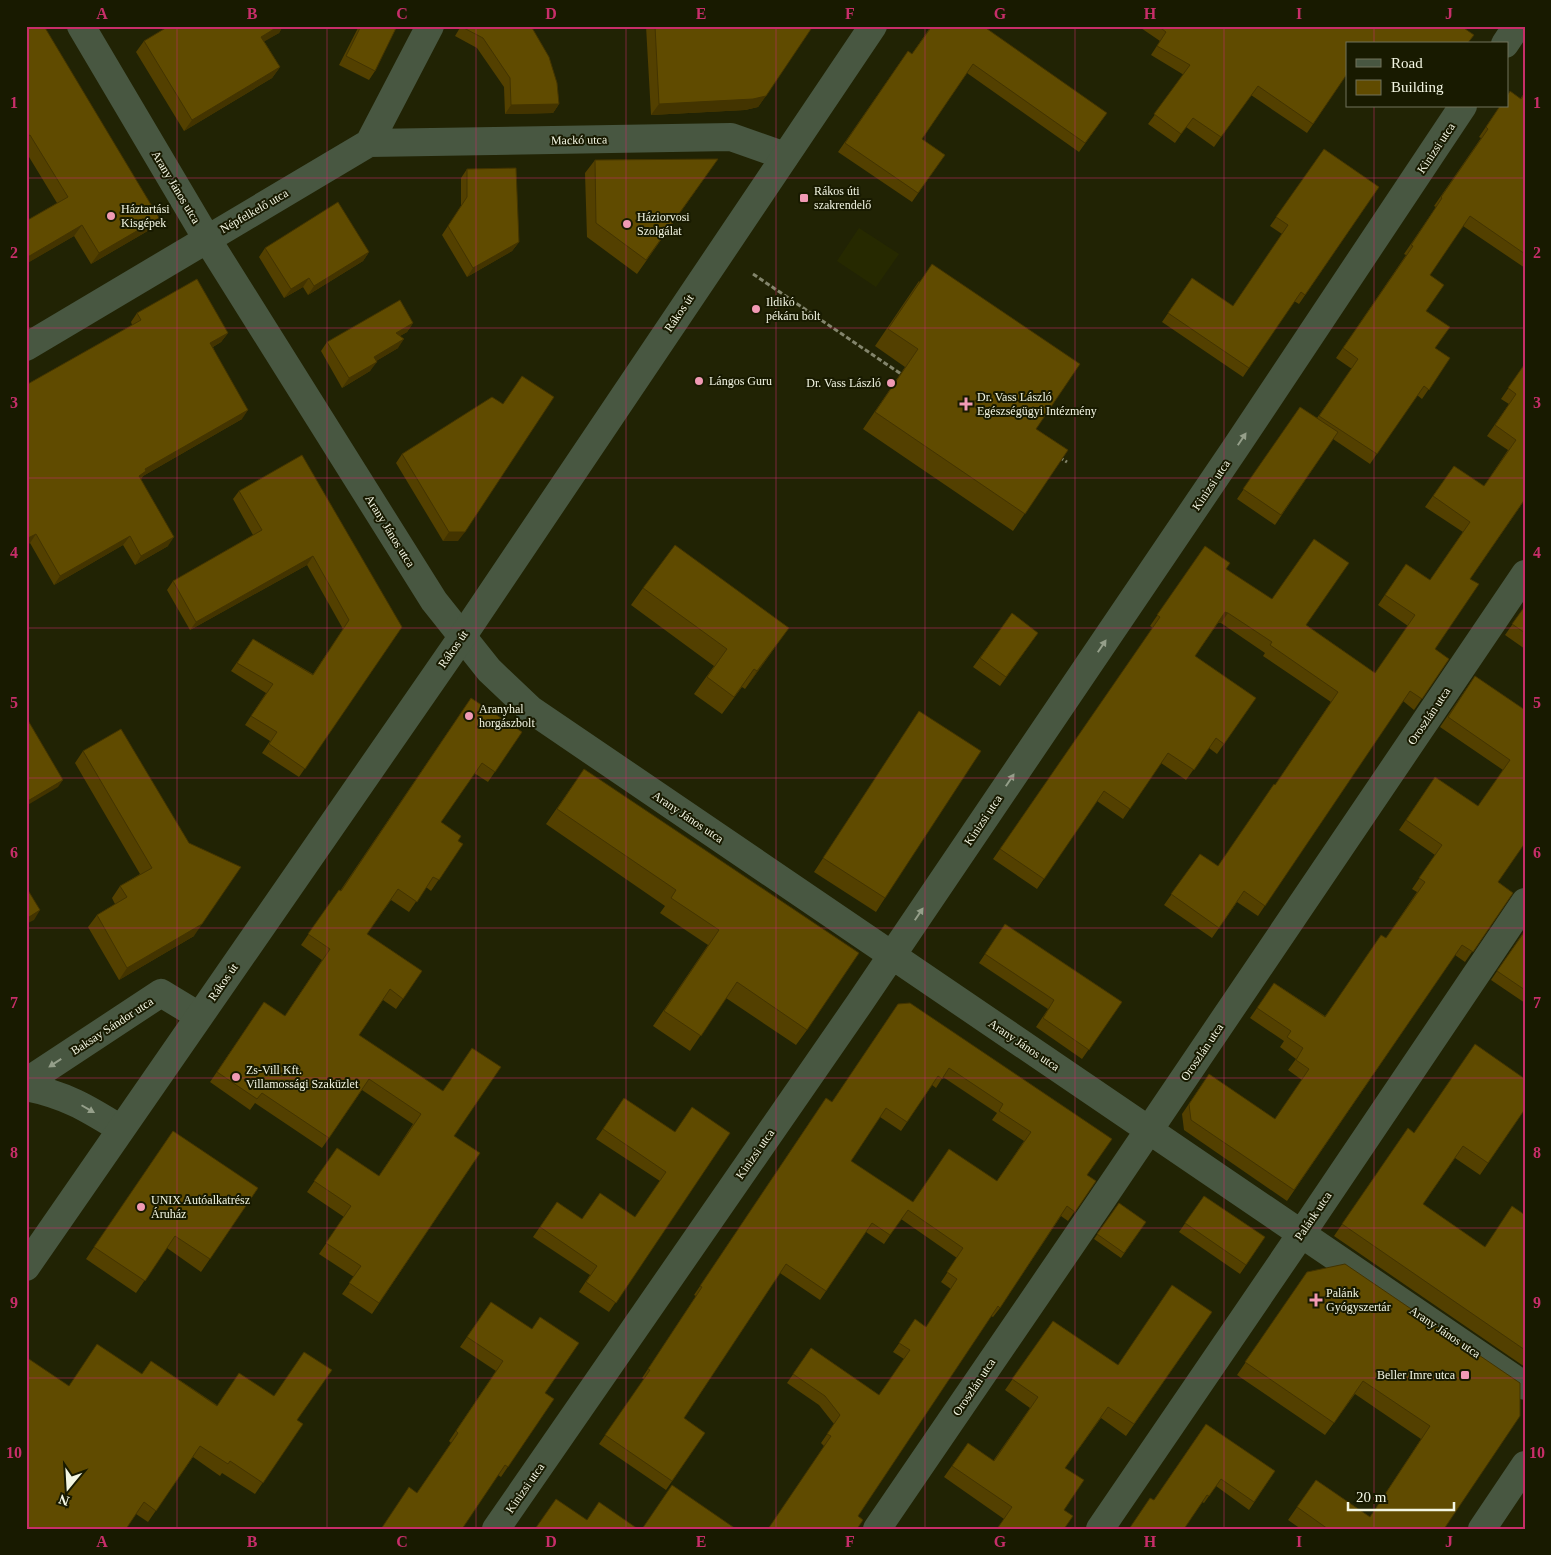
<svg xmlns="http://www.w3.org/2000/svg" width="1551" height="1555" font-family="'Times New Roman',serif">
<rect width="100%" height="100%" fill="#212304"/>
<path fill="#262900" d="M859,228L899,254L876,287L837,261Z"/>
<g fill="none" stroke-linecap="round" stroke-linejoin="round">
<path stroke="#83856c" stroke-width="3" stroke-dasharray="5 2.5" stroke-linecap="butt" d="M753,274L904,376
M1059,457L1067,462"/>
<path stroke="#485741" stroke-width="28" d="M81,26L207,239L434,601L489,670L530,709L1525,1386
M1505,44L1517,26
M369,143L731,137L785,156
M26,347L369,143L430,26
M26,1082L161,993L199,1016
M26,1087C66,1095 87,1108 121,1129
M496,1529L859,1004L1236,447L1463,106
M877,1529L1101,1201L1525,574
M1100,1529L1308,1224L1525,902
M1482,1529L1525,1465"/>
<path stroke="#485741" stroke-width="28" d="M26,1267L462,637L873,26"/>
</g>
<path fill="#534000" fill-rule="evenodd" d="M26,26L159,218L151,229L91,264L74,236L27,263L26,221L57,203L26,152Z
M279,26H283L279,33L264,41L280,67L272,78L184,131L136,52L144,41Z
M359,26H397L375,71L369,80L339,65Z
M461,26H531L559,104L553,113L505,114L504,87L477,48L455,36Z
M646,26H813L758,107L745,110L651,115Z
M931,26L1107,113L1079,152L967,73L922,139L945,155L912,202L838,152L908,51L912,54Z
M1138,26H1461L1347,44V74L1307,133L1251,95L1214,147L1186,127L1175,143L1148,124L1184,75L1151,55L1160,41Z
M1525,92V268L1463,226L1430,275L1426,311L1435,348L1450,358L1422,399L1417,395L1370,464L1333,439L1275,525L1237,499L1300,407L1317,418L1352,369L1336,358L1406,255L1404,254L1436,207L1434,206L1481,138L1479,137L1500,106L1520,99Z
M1324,149L1379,187L1299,304L1294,301L1243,377L1162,322L1192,278L1233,306L1282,234L1270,226Z
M718,159L637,274L587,237L585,173L595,160Z
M467,169L519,242L512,251L467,277L442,235L461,206V178Z
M265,248L369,252L363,261L308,295L303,287L284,298L259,257Z
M919,281L1036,429L1068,450L1013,531L863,429L905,367L875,346Z
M137,313L228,333L221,342L213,347L242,419L143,476L141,479L168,546L135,565L123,545L54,585L30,543L26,545V385L132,325L131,322Z
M413,323L407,332L400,336L398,348L376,361L370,371L342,388L321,351L327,342Z
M1524,365L1525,501H1524L1470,579L1435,649L1449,659L1414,710L1403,701L1258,916L1237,902L1212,938L1164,905L1200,854L1218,866L1275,785L1331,702L1263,656L1265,653L1221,623H1218L1195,656L1256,698L1217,754L1209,748L1186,780L1161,763L1123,819L1097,801L1037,889L993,859L1153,628L1150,626L1205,546L1226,569L1375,673L1408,626L1378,605L1406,564L1430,580L1463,532L1425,507L1454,466L1484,486L1508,450L1487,436L1509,404L1501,399Z
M402,454L458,541H443L396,463Z
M239,491L402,627L299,777L262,753L270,741L245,725L266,693L231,671L253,639L313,674L343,629L307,565L190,630L167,590L173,581L253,535L233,499Z
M643,588L776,646L745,689L742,687L722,714L694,694L714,666L631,605Z
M1525,606V649L1505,635Z
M1012,613L1038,633L1000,686L973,667Z
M1475,676L1525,710L1498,882L1513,893L1465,962L1455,955L1287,1201L1184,1130L1182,1114L1209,1074L1275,1119L1302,1080L1288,1070L1296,1059L1280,1047L1284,1041L1250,1018L1274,983L1325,1016L1386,938L1417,892L1412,889L1435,855L1399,830L1435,777L1478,806L1503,770L1440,727Z
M471,698L522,732L488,782L474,773L441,822L458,841L463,844L431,891L426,887L409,912L391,900L367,934L422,971L396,1009L383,1000L359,1035L454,1136L480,1153L372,1314L342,1294L354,1277L319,1254L344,1217L307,1192L337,1148L379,1176L413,1124L362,1090L322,1148L255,1103L250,1110L210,1082L264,1002L285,1016L322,960L301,945L339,890L340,891Z
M919,711L885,898L876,912L814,872Z
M83,751L194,936L119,980L88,927L97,915L115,904L112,898L120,886L140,874L75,763Z
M584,769L807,1030L796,1045L726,998L690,1051L653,1026L708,945L660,913L665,906L546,824Z
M1005,924L1122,1002L1082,1059L1036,1027L1048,1009L979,963Z
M1525,930V1003L1491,980Z
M898,1004L1087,1175L1096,1181L1068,1221L1061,1216L1000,1308L993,1317L991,1316L858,1516L824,1446L821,1443L834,1424L819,1405L787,1383L811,1348L879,1395L904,1359L893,1352L909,1329L926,1327L951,1289L941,1282L957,1258L901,1219L884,1244L866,1232L820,1300L780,1273L684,1418L705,1433L666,1490L599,1444L644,1379L642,1378L696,1296L694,1295L826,1098L832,1102ZM943,1077L997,1113L992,1120L1024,1141L997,1181L912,1202L851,1161L880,1117L901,1131L932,1085L936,1088Z
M624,1098L675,1132L730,1133L609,1312L579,1292L590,1275L533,1237L557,1202L582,1219L635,1217L660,1181L596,1139Z
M1525,1109L1480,1175L1455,1158L1423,1204L1485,1247L1525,1215V1367L1334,1236L1408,1128L1414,1133Z
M173,1131L258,1188L201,1272L167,1248L136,1293L86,1259Z
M1204,1196L1265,1237L1240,1274L1179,1232Z
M1119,1203L1146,1222L1121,1258L1094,1239Z
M1307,1272L1520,1383L1444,1529H1301L1288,1520L1316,1480L1370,1517L1421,1439L1355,1394L1325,1435L1237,1375Z
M491,1302L545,1393L554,1399L501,1477L498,1475L417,1493L451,1443L449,1441L496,1371L460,1347Z
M1212,1312L1126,1436L1101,1418L1065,1468L1064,1510L1004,1519L944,1477L968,1443L993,1461L1030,1408L1005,1390L1053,1321L1118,1365Z
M151,1361L217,1405L297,1420L303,1424L255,1494L222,1473L220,1476L193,1457L148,1522L136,1514L69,1386L142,1374Z
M1206,1424L1275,1471L1249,1510L1216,1486L1204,1503L1202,1502L1154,1500Z"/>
<path fill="#433400" d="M279,26H283L279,33L253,48L261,37Z
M280,67L272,78L184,131L192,120Z
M766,96L758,107L745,110L651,115L659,104Z
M559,104L553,113L505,114L511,105Z
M159,218L151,229L91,264L99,253Z
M82,225L74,236L26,264V258Z
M519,242L512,251L467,277L473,268Z
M369,252L363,261L308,295L314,286Z
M309,278L303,287L284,298L291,289Z
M413,323L407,332L389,342L396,333Z
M228,333L221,342L204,352L210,343Z
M404,339L398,348L368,366L374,357Z
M377,362L370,371L342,388L349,378Z
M248,410L242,419L143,476L140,480L139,476L145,469Z
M449,532H465L458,541H443Z
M36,534L30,543L26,545V539Z
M130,536L123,545L54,585L60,576Z
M174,537L168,546L135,565L141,556Z
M313,556L307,565L190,630L196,622Z
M1225,612L1228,613L1221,623H1218Z
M789,628L776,646L745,689L757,671Z
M63,780L58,787L26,806V802Z
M40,910L34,920L26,924V919Z
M202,924L194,936L119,980L127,968Z"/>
<path fill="#604b00" stroke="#433400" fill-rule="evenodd" d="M26,26H44L159,218L99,253L82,225L26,258V221L68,197L30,135L26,137V73H28L26,70Z
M169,26H279L261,37L280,67L192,120L144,41Z
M361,26H397L375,71L346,56Z
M462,26H531L549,57L557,83L559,104L511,105L510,78L483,38L462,27Z
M655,26H813L766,96L753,99L659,104Z
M932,26H983L1107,113L1085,143L973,64L922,139L945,155L918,193L845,143L908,51L912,54Z
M1158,26H1461L1474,35L1467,44H1347V74L1313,124L1258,86L1221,137L1193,118L1181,134L1154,114L1190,65L1157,46L1166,32Z
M1510,91L1521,99L1525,93V254L1470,216L1430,275L1444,285L1426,311L1450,327L1435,348L1450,358L1429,390L1424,386L1377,454L1319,416L1358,359L1343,348L1413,246L1411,245L1442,198L1441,197L1488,129L1486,127L1500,106H1507V96Z
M1324,149L1379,187L1305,295L1301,292L1249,368L1168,313L1192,278L1233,306L1288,225L1276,217Z
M718,159L646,260L596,223L595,160Z
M516,168L519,242L473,268L448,226L467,197V169Z
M338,202L369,252L314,286L309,278L291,289L265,248Z
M932,264L1080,364L1036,429L1068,450L1025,514L875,412L918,349L888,329Z
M197,279L228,333L210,343L248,410L145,469L146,471L139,476L174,537L141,556L130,536L60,576L36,534L26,539V385L141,320L137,313Z
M400,300L413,323L396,333L404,339L374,357L377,362L349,378L327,342Z
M1524,365L1525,499L1470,579L1479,584L1435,649L1449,659L1422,699L1410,691L1265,906L1244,891L1219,928L1171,894L1200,854L1218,866L1274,784L1275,785L1338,692L1270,645L1272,642L1228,613L1225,612L1195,656L1256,698L1224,744L1216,738L1194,770L1168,753L1130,809L1104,791L1044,879L1000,849L1160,617L1157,615L1205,546L1230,563L1226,569L1272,599L1314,539L1349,563L1306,625L1375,673L1415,615L1385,595L1406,564L1430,580L1470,522L1433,496L1454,466L1484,486L1516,440L1495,425L1516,394L1508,388Z
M522,376L554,397L465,532H449L402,454L492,397L503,404Z
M1300,407L1338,432L1281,515L1243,489Z
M302,455L402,627L305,769L269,744L277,732L251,716L273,684L237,663L253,639L313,675L349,620L313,556L196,622L173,581L262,530L239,491Z
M675,545L789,628L757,671L754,669L734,697L707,677L727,649L643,588Z
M1525,606V633L1512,624Z
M1012,613L1038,633L1006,677L980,658Z
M1475,676L1525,710V843L1498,882L1513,893L1473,952L1462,945L1294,1190L1191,1120L1189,1104L1209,1074L1275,1119L1309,1069L1296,1060L1303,1048L1287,1037L1291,1031L1257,1008L1274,983L1325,1017L1381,935L1386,938L1425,882L1419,878L1442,845L1406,820L1435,777L1478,806L1510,760L1448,717Z
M471,698L522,732L495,772L482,763L441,822L461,836L458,841L463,844L439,880L433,877L417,902L398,889L367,934L422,971L403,999L390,989L359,1035L443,1091L472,1048L501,1067L454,1136L480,1153L379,1303L349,1283L361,1266L326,1243L351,1206L314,1181L337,1148L379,1176L421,1114L369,1079L329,1138L262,1093L257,1099L217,1072L264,1002L285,1016L330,949L308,934L339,890L341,891Z
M919,711L981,751L885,898L823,858Z
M26,717L63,780L26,802Z
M121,729L189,843L241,867L202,924L127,968L97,915L127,897L120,886L152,868L83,751Z
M584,769L859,953L807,1030L737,982L701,1036L664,1011L719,930L671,898L676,890L557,809Z
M26,887L40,910L26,919Z
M1005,924L1122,1002L1089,1050L1043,1018L1054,1000L985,954Z
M1525,931V990L1497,971Z
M910,1003L1112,1139L1087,1175L1096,1181L1075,1212L1067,1206L1000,1308L998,1306L858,1516L863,1520L857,1529H768L831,1436L827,1434L840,1415L825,1396L793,1374L811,1348L879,1395L910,1350L899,1343L915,1319L926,1327L957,1279L947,1272L963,1248L908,1210L890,1235L872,1223L826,1291L786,1264L684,1418L705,1433L672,1481L605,1435L650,1370L648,1369L702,1287L700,1286L826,1098L832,1102L898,1004ZM949,1068L1003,1104L999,1111L1031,1132L997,1181L949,1149L913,1202L851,1161L886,1108L907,1122L938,1076L942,1079Z
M1475,1044L1525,1079V1109L1488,1163L1463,1146L1423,1204L1485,1247L1512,1206L1525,1215V1350L1342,1224L1408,1128L1414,1133Z
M624,1098L675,1132L692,1107L730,1133L616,1303L586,1282L597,1266L540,1227L557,1202L582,1219L600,1193L635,1217L666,1172L603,1129Z
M173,1131L258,1188L210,1259L175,1236L145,1281L94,1247Z
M1204,1196L1265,1237L1246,1265L1185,1223Z
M1119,1203L1146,1222L1124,1253L1097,1234Z
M1345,1264L1520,1383V1416L1444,1529H1328L1297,1507L1316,1480L1370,1517L1430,1426L1363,1381L1334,1423L1245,1362L1307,1272Z
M1172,1285L1212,1312L1134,1424L1108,1407L1065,1468L1084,1480L1064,1510L1073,1516L1064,1529H997L1012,1507L952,1466L968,1443L994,1461L1038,1397L1012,1379L1053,1321L1118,1365Z
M491,1302L532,1329L540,1317L579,1343L545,1393L554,1399L508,1467L505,1465L462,1529H381L409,1487L417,1493L458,1433L456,1431L503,1361L467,1337Z
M97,1344L142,1374L151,1361L217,1406L239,1373L274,1396L304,1352L332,1370L297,1420L303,1424L263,1483L230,1461L228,1464L200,1446L156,1511L144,1502L126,1529H26V1357L69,1386Z
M1206,1424L1275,1471L1254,1502L1221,1479L1209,1496L1207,1495L1184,1529H1129L1150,1498L1154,1500Z
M672,1485L736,1529H642Z
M556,1499L587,1520L599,1502L638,1529H535Z"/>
<defs><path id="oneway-solid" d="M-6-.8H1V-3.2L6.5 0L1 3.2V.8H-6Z" transform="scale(1.25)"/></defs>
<g fill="#959f8a">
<use href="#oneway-solid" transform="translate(1242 439) rotate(-56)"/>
<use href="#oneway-solid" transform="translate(1102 646) rotate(-56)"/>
<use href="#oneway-solid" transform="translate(1010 780) rotate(-56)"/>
<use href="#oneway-solid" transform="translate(919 914) rotate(-56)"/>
<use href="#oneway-solid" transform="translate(55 1063) rotate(147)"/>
<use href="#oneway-solid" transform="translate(88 1109) rotate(30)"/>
</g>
<path fill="none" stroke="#c72e69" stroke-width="1" stroke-opacity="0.55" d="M177,26V1529M327,26V1529M476,26V1529M626,26V1529M776,26V1529M925,26V1529M1075,26V1529M1224,26V1529M1374,26V44M1374,106V1529M26,178H1525M26,328H1525M26,478H1525M26,628H1525M26,778H1525M26,928H1525M26,1078H1525M26,1228H1525M26,1378H1525"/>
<g fill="#f19ab4" stroke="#181a00" stroke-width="2">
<rect x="799" y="193" width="10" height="10" rx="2.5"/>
<circle cx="111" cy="216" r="5"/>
<circle cx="627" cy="224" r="5"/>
<circle cx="756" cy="309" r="5"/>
<circle cx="699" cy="381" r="5"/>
<circle cx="891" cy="383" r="5"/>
<path d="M963.5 396.5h5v5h5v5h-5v5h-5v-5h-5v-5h5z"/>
<circle cx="469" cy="716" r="5"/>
<circle cx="236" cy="1077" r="5"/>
<circle cx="141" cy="1207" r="5"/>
<path d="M1313.5 1292.5h5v5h5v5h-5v5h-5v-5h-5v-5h5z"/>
<rect x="1460" y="1370" width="10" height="10" rx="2.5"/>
</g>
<g text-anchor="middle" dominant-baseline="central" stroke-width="4" stroke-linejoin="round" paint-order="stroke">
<g font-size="12" fill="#f3f6e3" stroke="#181a00">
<text transform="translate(579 140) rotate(-1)">Mackó utca</text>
<text transform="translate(1436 148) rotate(-56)">Kinizsi utca</text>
<text transform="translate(176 187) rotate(59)">Arany János utca</text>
<text transform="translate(254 211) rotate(-30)">Népfelkelő utca</text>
<text transform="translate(679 313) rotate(-56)">Rákos út</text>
<text transform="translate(1211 485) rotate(-56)">Kinizsi utca</text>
<text transform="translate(390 531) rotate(58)">Arany János utca</text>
<text transform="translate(453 649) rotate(-55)">Rákos út</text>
<text transform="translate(1429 716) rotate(-56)">Oroszlán utca</text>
<text transform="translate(688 817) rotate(34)">Arany János utca</text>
<text transform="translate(983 820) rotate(-56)">Kinizsi utca</text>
<text transform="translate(223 982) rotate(-55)">Rákos út</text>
<text transform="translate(112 1026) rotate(-33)">Baksay Sándor utca</text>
<text transform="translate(1024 1045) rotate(34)">Arany János utca</text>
<text transform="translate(1202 1052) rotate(-56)">Oroszlán utca</text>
<text transform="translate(755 1154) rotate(-55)">Kinizsi utca</text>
<text transform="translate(1313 1216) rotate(-56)">Palánk utca</text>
<text transform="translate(1445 1332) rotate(34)">Arany János utca</text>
<text transform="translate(974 1387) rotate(-56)">Oroszlán utca</text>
<text transform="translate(525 1488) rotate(-55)">Kinizsi utca</text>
</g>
<g font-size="12" fill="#f3f6e3" stroke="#181a00" text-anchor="start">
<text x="814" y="191">Rákos úti<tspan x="814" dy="14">szakrendelő</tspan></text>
<text x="121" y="209">Háztartási<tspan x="121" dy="14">Kisgépek</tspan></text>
<text x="637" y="217">Háziorvosi<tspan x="637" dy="14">Szolgálat</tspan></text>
<text x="766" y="302">Ildikó<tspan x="766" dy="14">pékáru bolt</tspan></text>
<text x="709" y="381">Lángos Guru</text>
<text x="881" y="383" text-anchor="end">Dr. Vass László</text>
<text x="977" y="397">Dr. Vass László<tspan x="977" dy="14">Egészségügyi Intézmény</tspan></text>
<text x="479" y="709">Aranyhal<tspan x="479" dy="14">horgászbolt</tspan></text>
<text x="246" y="1070">Zs-Vill Kft.<tspan x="246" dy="14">Villamossági Szaküzlet</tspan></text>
<text x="151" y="1200">UNIX Autóalkatrész<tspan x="151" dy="14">Áruház</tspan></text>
<text x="1326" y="1293">Palánk<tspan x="1326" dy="14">Gyógyszertár</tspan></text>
<text x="1455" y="1375" text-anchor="end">Beller Imre utca</text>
</g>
</g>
<rect width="1551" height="1555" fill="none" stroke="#181a00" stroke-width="55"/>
<rect x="1346" y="42" width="162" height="65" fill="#181a00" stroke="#70725b"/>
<rect x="1356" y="59" width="25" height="8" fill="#485741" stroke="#70725b"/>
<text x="1391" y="68" font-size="15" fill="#f3f6e3">Road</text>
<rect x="1356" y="80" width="25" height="15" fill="#604b00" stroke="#70725b"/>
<text x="1391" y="92" font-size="15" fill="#f3f6e3">Building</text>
<g transform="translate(68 1488) rotate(198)" stroke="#181a00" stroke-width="4" paint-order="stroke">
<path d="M0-4L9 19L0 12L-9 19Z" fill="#f3f6e3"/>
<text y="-8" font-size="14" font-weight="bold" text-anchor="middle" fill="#f3f6e3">N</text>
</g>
<path d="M1348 1502v8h106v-8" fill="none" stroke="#f3f6e3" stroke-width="2.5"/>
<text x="1356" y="1502" font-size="15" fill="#f3f6e3" stroke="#181a00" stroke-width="4" paint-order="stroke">20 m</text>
<rect x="28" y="28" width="1496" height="1500" fill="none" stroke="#c72e69" stroke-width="2"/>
<g font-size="16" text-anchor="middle" font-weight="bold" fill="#c72e69">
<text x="102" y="19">A</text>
<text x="252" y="19">B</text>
<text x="402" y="19">C</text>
<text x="551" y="19">D</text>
<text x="701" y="19">E</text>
<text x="850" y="19">F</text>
<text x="1000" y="19">G</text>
<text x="1150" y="19">H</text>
<text x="1299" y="19">I</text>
<text x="1449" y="19">J</text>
<text x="14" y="108">1</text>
<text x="1537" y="108">1</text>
<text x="14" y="258">2</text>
<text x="1537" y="258">2</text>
<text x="14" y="408">3</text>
<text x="1537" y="408">3</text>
<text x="14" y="558">4</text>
<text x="1537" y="558">4</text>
<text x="14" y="708">5</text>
<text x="1537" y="708">5</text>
<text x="14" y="858">6</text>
<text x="1537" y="858">6</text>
<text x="14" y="1008">7</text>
<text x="1537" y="1008">7</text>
<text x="14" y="1158">8</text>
<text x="1537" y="1158">8</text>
<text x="14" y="1308">9</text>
<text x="1537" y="1308">9</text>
<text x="14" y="1458">10</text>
<text x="1537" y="1458">10</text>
<text x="102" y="1547">A</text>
<text x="252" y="1547">B</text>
<text x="402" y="1547">C</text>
<text x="551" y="1547">D</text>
<text x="701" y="1547">E</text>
<text x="850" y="1547">F</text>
<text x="1000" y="1547">G</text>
<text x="1150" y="1547">H</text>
<text x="1299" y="1547">I</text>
<text x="1449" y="1547">J</text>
</g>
</svg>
